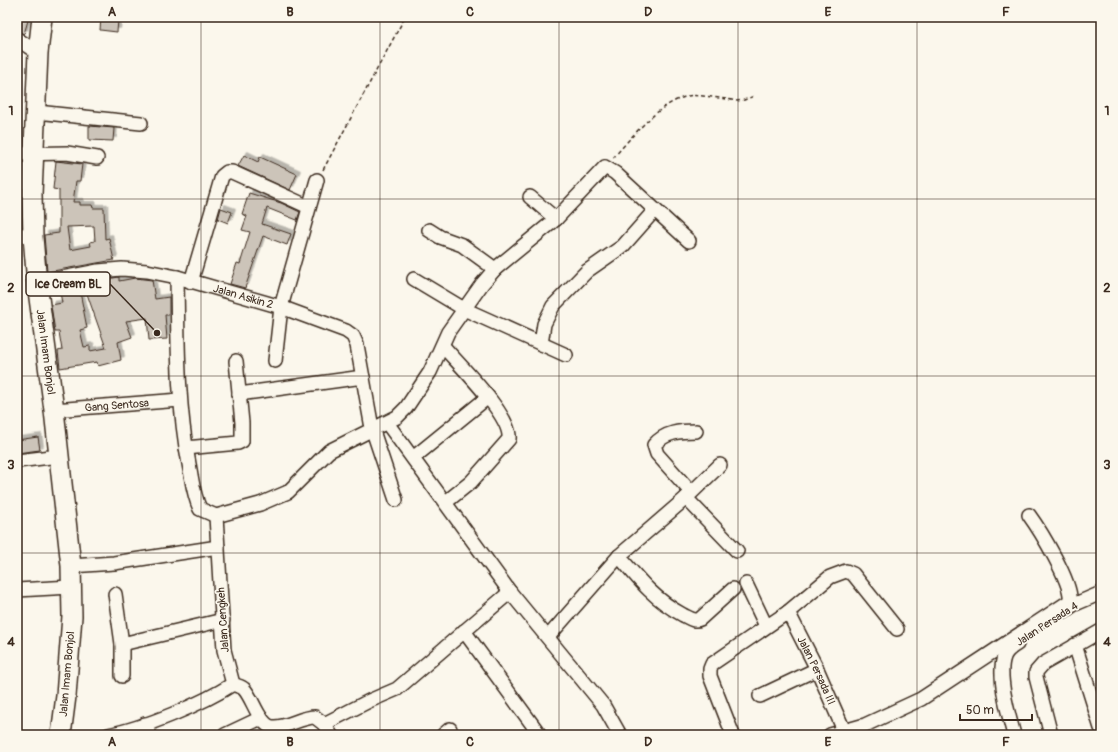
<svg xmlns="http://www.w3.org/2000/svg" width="1118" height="752" font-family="Pangolin,sans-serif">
<defs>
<filter id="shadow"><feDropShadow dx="3.5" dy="-3.5" stdDeviation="0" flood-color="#0004"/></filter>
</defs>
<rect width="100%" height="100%" fill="#fbf7ec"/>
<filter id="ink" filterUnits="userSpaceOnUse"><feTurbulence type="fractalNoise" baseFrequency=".025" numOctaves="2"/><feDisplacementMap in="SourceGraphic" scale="8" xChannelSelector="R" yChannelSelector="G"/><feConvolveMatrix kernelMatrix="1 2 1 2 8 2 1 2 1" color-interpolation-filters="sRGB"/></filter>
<g filter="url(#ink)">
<path fill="#ccc4b9" stroke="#3b2a1e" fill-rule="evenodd" filter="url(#shadow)" d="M17,17H29L24,34L17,31Z
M101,17H116V20H118L117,32L100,30Z
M89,126L114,128L113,141L89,140Z
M244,155L258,162L260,157L297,174L290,190L238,166Z
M56,161L82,164L80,181H76L73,202H80V205H92L93,208H104L105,239L109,238L114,260L47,272L44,235L59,233V190L53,189ZM94,226L95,241L90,242L91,246L70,250L67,227Z
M249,193L281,203L300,212L297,220L267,208L262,224L291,234L287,245L263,236L245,288L230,284L237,263L240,264L250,232L242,230L247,216L242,214Z
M221,208L232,212L228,223L218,219Z
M119,277V281L135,278L152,280L155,299L169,297V315H165L167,339L149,340L147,318L126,321L132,337L118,342L121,360L98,366L97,362L60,368L58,351L62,350L59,332H55L51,305L62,303L59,287ZM86,291L99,328L106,348L90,351V346L84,347L80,330L87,328L80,292Z
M38,437L40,450L17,453V440Z"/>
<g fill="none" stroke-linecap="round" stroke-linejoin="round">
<defs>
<g id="minor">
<path d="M17,39L38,53"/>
<path d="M37,112L141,123"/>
<path d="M17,154L67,153L97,158"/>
<path d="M530,197L556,219"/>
<path d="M429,230L440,237L462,245L495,269"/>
<path d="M17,234L33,237"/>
<path d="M177,277C178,340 177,402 189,464C192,479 193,494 200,509L216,516L260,504L288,492L329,451L397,417L406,408L430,372L448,332L482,284L495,269L556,219L605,167L615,173L689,241"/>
<path d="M414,279L464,309L566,355"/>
<path d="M191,282L222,176L227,172H232L309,207"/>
<path id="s1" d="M37,283L98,271L122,269L147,271L177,277L281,307L346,331L353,336L357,345L372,428L396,500"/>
<path d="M541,344L544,324L553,306L587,271L623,246L654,211"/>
<path d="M443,346C459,365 512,416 509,439L471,482L446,502"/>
<path d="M275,361L281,307L317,180"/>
<path d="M239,394L363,377"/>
<path id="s2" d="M54,410L180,400"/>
<path d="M387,423L510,592L603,705L620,735"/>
<path d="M186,448L238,443L242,441V423L236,361"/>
<path d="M413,458L488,397"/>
<path d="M17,461L59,456"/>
<path d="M691,492L657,454L654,445C665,432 680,431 696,431"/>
<path d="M686,498L737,551"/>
<path d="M619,556C639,580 655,600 683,615C689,618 694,622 700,619L733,589"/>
<path d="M71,566L114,563L218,547"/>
<path d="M746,584L766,626"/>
<path d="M17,590L71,587"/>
<path d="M115,594L122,644L223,620"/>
<path d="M1064,611L1073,605L1101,593"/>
<path id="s3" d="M788,612L817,669L846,735"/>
<path d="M464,631L540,735"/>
<path d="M548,637L619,556L686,498L720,465"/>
<path d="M1075,645L1101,728"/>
<path d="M122,676V644"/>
<path d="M233,684C236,686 241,686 244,689C253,698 259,726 273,727C287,728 301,717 315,717L324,724L331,735"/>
<path d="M760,696L817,669"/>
<path d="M145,724L150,735"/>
<path d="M324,724L369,701L397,689L510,592"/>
<path d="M108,735C144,728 202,704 233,684L224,650L216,516"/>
<path d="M225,735L261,718"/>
<path d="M443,735L450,729"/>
<path d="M733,735L710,676V669L712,664L788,612L830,577L846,571L853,574L897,629"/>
<path d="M830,735L865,725L921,699L1070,601C1073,584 1040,530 1029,515"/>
<path d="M1014,735C1009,716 997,676 1004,657C1006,651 1012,647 1017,644"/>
<path d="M1051,735L1036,677V672L1043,664L1101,631"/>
</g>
<g id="highway">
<path id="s4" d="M42,17L38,53L32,194L33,237L37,283L54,410L71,566L72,616L66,696L61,735"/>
</g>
</defs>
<use href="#minor" stroke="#3b2a1e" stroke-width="16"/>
<use href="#highway" stroke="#3b2a1e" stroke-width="22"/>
<path stroke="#3b2a1e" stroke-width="1.5" stroke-dasharray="4 3" stroke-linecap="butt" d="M613,158C633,136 657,104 688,96C697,94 727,99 737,101L744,100L754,96
M323,170L405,17"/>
<use href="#minor" stroke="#fbf7ec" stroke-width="13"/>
<use href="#highway" stroke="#fbf7ec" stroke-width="19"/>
</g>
</g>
<path fill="none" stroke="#3b2a1e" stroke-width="1" stroke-opacity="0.55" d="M201,17V735M380,17V735M559,17V735M738,17V735M917,17V735M17,199H1101M17,376H1101M17,553H1101"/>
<g text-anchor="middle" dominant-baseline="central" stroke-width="3.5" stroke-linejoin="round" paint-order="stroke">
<g font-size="11" fill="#3b2a1e" stroke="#fbf7ec">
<text stroke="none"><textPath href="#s1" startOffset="211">Jalan Asikin 2</textPath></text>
<text stroke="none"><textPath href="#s4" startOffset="336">Jalan Imam Bonjol</textPath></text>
<text stroke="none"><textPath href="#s2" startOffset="63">Gang Sentosa</textPath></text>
<text transform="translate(223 620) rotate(-94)">Jalan Cengkeh</text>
<text transform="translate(1047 624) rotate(-33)">Jalan Persada 4</text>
<text stroke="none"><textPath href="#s3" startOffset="65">Jalan Persada III</textPath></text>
<text transform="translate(67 674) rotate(-85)">Jalan Imam Bonjol</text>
</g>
</g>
<path fill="none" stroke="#3b2a1e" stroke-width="1.5" d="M157 333L110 284"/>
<circle fill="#3b2a1e" stroke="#fbf7ec" stroke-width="1.5" cx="157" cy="333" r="4"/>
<rect fill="#fbf7ec" stroke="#3b2a1e" stroke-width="1.5" x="26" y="272" width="84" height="24" rx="4"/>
<g font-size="12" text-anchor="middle" font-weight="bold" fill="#3b2a1e">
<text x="68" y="288">Ice Cream BL</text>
</g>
<rect width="1118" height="752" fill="none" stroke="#fbf7ec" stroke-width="44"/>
<path d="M960 714v6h72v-6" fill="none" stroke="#3b2a1e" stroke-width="2"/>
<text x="966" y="714" font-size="12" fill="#3b2a1e" stroke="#fbf7ec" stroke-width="3" paint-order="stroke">50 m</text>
<rect x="22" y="22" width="1074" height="708" fill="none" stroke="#3b2a1e" stroke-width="1.5"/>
<g font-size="13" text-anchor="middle" font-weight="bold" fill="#3b2a1e">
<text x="112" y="16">A</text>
<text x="290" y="16">B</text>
<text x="470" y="16">C</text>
<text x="648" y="16">D</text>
<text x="828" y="16">E</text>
<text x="1006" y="16">F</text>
<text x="11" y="115">1</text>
<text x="1107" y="115">1</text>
<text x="11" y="292">2</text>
<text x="1107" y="292">2</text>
<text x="11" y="469">3</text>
<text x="1107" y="469">3</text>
<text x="11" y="646">4</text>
<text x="1107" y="646">4</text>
<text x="112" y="746">A</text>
<text x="290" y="746">B</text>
<text x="470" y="746">C</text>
<text x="648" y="746">D</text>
<text x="828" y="746">E</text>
<text x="1006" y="746">F</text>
</g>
</svg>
